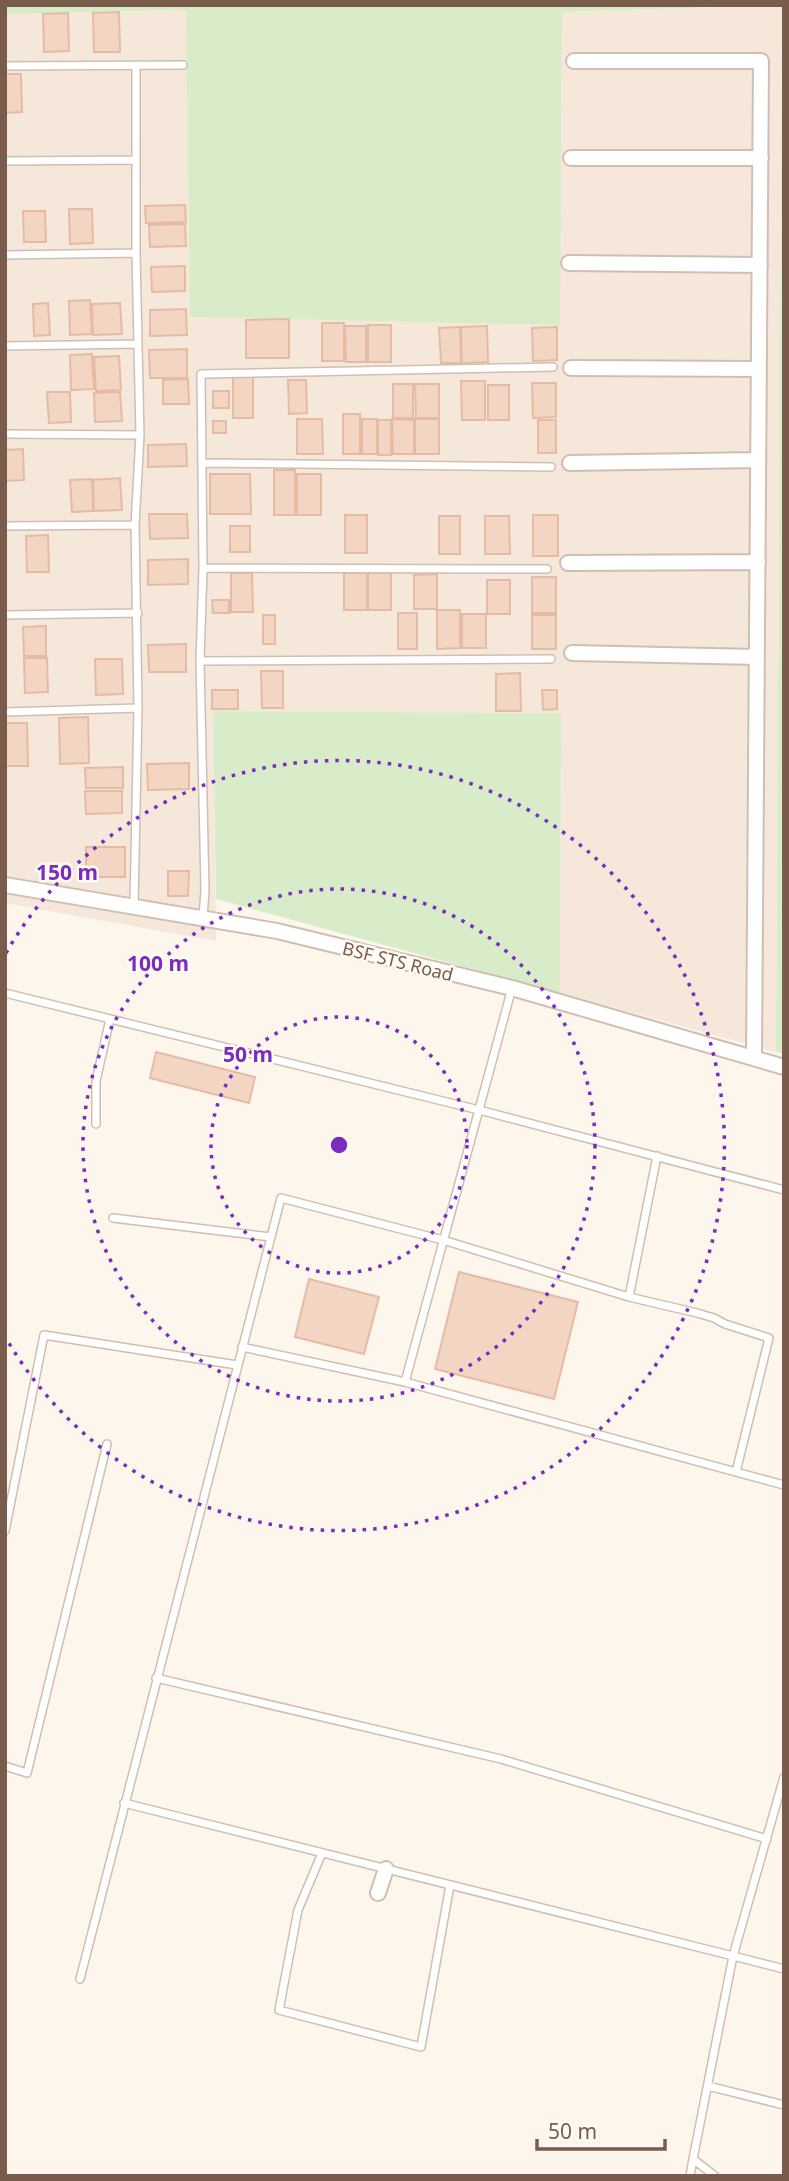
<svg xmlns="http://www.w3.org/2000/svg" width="789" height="2181" font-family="'Noto Sans',sans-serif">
<rect width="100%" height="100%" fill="#fdf6ec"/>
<path fill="#f5e8da" d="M782,5L776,1052L560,993L561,713L213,711L216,941L5,903V14L186,10L191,317L559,325L562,12Z"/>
<path fill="#d8ecc9" d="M5,5H781L562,12L560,325L190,317L186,10L5,14Z
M782,5H784V1054L776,1052Z
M213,711L561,713L560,993L216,899Z"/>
<path fill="#f3d5c3" stroke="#e6bba3" stroke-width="2" d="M119,12L120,52H94L93,13Z
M68,13L69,51L44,52L43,14Z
M5,74H21L22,112L5,113Z
M185,205L186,222L146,223L145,206Z
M69,209H92L93,243L70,244Z
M23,211H45L46,242H24Z
M185,224L186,246L150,247L149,225Z
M185,266V291L152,292L151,267Z
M90,300L92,334L70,335L69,301Z
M48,303L50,335L34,336L33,304Z
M120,303L122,334L93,335L92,304Z
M186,309L187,335L150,336V310Z
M289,319V358H246V320Z
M322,323H344V361H322Z
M368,325H391V362H368Z
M345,326H366V362H346Z
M487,326L488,362L462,363L461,327Z
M460,327L461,363H441L439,328Z
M557,327V360L533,361L532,328Z
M187,349V378H150L149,350Z
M92,354L94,389L71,390L70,355Z
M119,356L121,390L96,391L94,357Z
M233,377H253V418H233Z
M188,379L189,404H163V380Z
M288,380H306L307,413L289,414Z
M461,381H485V420H462Z
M532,383H556V417L533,418Z
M393,384H413V418H393Z
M415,384H439V418H416Z
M488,385H509V420H488Z
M213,391H229V408H213Z
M47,392H70L71,422L49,423Z
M120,392L122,421L95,422L94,393Z
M343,414H360V454H343Z
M297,419H322L323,454H297Z
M362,419H377V454H362Z
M392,419L414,420V454H393Z
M415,419H439V454H415Z
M378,420H391V455H378Z
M538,420H556V453H538Z
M213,421H226V433H213Z
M186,444L187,466L148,467V445Z
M23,449L24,480L5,481V450Z
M274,470H295V515H274Z
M210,474H250L251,514H210Z
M297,474H321V515H297Z
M120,478L122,510L94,511L93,480Z
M92,479L93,511L72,512L70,480Z
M149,514H187L188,538L150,539Z
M345,515H367V553H345Z
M533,515H558V556H533Z
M439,516H460V554H439Z
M485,516H509L510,554H485Z
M230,526H250V552H230Z
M48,535L49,572H27L26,536Z
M188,559V584L148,585V560Z
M231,573H252L253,612H231Z
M344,573H367V610H344Z
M368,573H391V610H368Z
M437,574V609H414V575Z
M532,577H556V613H532Z
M487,580H510V614H487Z
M212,600H229V613H213Z
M437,610H460V648L437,649Z
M398,613H417V649H398Z
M462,614H486V648H462Z
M263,615H275V644H263Z
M532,615H556V649H532Z
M46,626V656H24L23,627Z
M186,644V672H149L148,645Z
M24,658H47L48,692L25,693Z
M95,659H122L123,694L96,695Z
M261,671H283V708H262Z
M520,673L521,711H496V674Z
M212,690H238V709H212Z
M542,690H557V709L543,710Z
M88,717L89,763L60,764L59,718Z
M5,723H27L28,766H5Z
M189,763V789L148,790L147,764Z
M123,767V788H86L85,768Z
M85,791H122V813L86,814Z
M86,847H125V877H86Z
M168,871H189L188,896H168Z
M156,1052L255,1077L249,1103L150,1078Z
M459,1272L578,1302L554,1399L435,1369Z
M309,1279L379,1297L364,1354L295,1337Z"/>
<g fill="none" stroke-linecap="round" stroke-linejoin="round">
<defs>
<path id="service" d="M5,66L183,65
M5,161L136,160
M5,255L136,253
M5,346L138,344
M5,434L140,435
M203,463L551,467
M5,526L135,525
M203,568L547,569
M5,615L138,613
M200,661L551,659
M5,712L138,708
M134,907L138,708L135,525L140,435L136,253V65
M203,918L205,890L200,661L203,568L201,374L553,367
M5,993L479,1110L784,1190
M96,1124V1081L110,1019
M113,1218L271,1237
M629,1297L657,1156
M242,1347L405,1382L784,1485
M405,1382L512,988
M5,1531L44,1335L237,1365
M156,1678L501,1759L767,1839
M5,1766L27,1773L107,1444
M124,1803L733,1956L784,1777
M322,1853L298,1910L279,2010L421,2047L450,1885
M80,1979L281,1198L443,1240L629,1297L697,1313L714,1318L725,1324L769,1338L736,1472
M708,2086L784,2105
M690,2176L693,2159
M715,2176L693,2159L733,1956L784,1969"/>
<path id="minor" d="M574,61H761L754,1058
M571,158H761
M569,263L760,265
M571,368L759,369
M570,463L758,460
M568,563L758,562
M572,653L757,657
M5,885L277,931L512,988L784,1067
M378,1893L386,1869"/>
</defs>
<use href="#service" stroke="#d1beb0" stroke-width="10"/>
<use href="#minor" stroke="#d1beb0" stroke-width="18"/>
<use href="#service" stroke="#fff" stroke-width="7"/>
<use href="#minor" stroke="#fff" stroke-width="14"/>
</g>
<g fill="none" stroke="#7b2cbf" stroke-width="3.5" stroke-dasharray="3.5 7">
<circle cx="339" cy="1145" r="128"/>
<circle cx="339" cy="1145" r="256"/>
<path d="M6 953A385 385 0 1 1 6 1338"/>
</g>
<g text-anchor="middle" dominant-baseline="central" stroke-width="5" stroke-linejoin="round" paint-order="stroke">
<g font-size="18" fill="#7a5c4d" stroke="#fffaf3">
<text transform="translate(398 961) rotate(14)">BSF STS Road</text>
</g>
</g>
<circle cx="339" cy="1145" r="10" fill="#7b2cbf" stroke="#fffaf3" stroke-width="3.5"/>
<g font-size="21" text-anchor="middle" font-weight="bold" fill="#7b2cbf" stroke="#fffaf3" stroke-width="5" stroke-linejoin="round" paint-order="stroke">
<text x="67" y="880">150 m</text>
<text x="158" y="971">100 m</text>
<text x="248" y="1062">50 m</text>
</g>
<rect width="789" height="2181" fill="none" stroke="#7a5c4d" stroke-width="14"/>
<path d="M537 2139v10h128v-10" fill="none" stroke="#7a5c4d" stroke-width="3.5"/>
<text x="548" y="2139" font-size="21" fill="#7a5c4d" stroke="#fffaf3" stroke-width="5" paint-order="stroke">50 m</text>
</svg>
